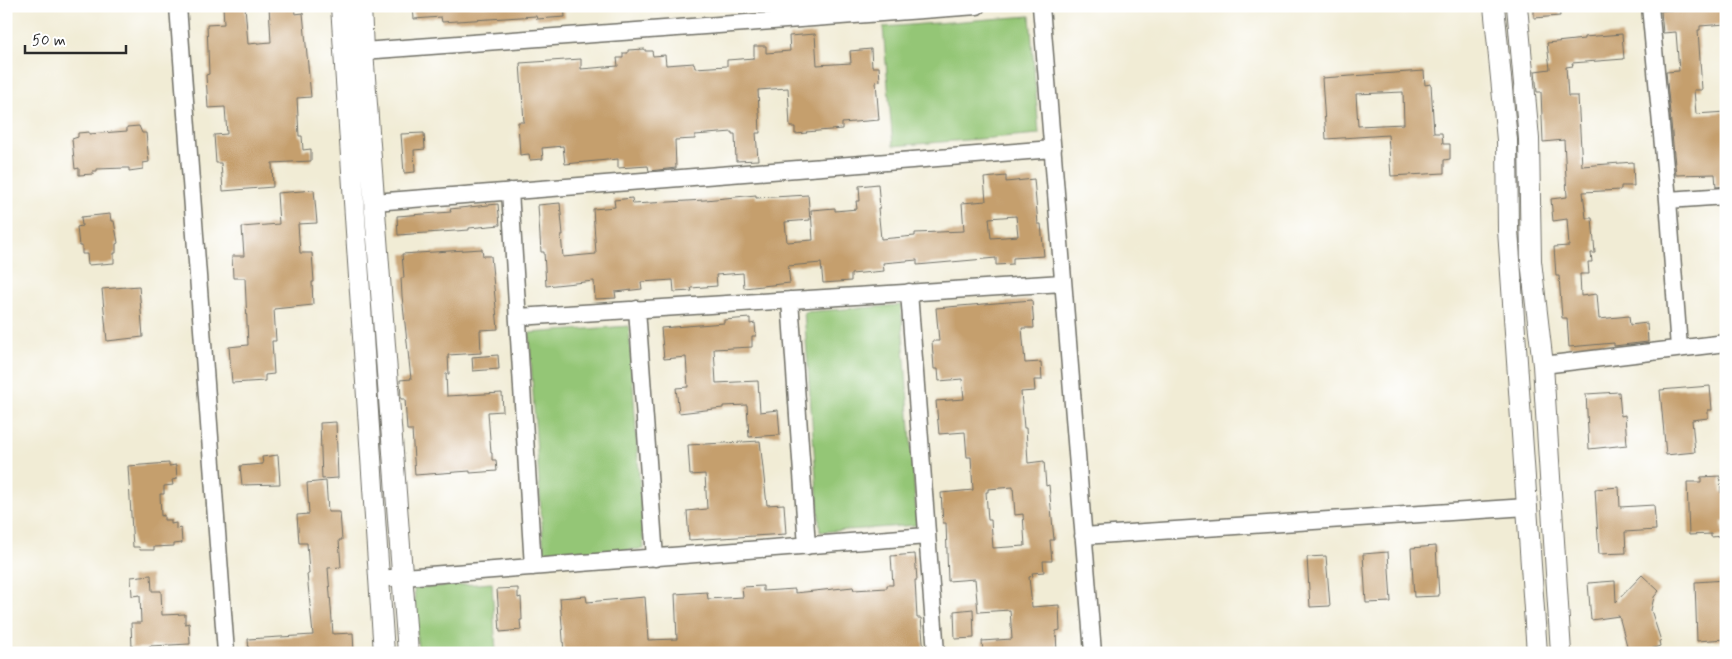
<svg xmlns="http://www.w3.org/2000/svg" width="1732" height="659" font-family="Mynerve,sans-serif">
<rect width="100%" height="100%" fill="#fff"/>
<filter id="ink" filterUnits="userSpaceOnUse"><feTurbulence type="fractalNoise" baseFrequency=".02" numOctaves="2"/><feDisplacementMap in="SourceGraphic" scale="10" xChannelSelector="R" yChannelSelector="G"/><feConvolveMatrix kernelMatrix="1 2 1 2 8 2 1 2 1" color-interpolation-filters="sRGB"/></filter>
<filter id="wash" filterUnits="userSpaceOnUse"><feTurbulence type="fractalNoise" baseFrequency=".0096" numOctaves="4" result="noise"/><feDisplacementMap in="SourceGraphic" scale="20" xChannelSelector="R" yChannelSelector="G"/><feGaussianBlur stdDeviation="1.12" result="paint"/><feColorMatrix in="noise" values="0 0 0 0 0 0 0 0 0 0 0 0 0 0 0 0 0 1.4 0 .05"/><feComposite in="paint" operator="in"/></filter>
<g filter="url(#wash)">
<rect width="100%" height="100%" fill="#f1ecd5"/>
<path fill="#94c676" stroke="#607850" d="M1030,16L1039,134L893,146L883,27Z
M901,305L917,525L820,532L804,312Z
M629,326L644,549L544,556L529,333Z
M492,583L496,653H418L414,588Z"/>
<g id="blocks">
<path fill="#c59f6d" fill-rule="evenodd" d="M223,6H245L248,44L271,42L269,6H294L295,14L303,13L311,97L297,98L299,136H302L303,150L311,149V161L272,163L273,187L223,191L221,163H216L214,135L227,134L225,107L208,108L206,75L209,74L207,25L224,24Z
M413,6H564L565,17L537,19L536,16L442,22L441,17L414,19Z
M1534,6H1559L1560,16L1534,18Z
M1708,6H1726V24L1700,26V30H1698L1702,90H1694L1696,114L1726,112V186L1716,187L1715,174L1676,175L1666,72L1679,71L1676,32L1663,33L1661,11Z
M815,34L817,65L851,63L850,51L871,49L872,67H879L880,81L876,82L879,120L842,123V129L806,132L807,133L795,134V127H790L788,88L758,90L760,133H756L758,160L736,161L735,134H732V132L695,135V139L675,140L676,168L649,171L648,166L618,168V159L565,164L563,146L542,148L543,159L530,160L529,154L520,155L518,122H524L520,63L581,59V69L618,66L617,58H623V53H628V50L645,49V51H652L653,56L665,55L666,65L694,63L695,68L727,66V60L754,58V46H766V53L790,51L789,36Z
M1622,34L1624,59L1572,63L1573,66L1566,67L1568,96H1578L1582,166L1633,162L1634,186H1621V190L1583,192L1586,218H1592L1595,253H1591L1592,262H1588L1589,274H1580L1581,296L1597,294L1599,319L1629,316L1630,325L1647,323L1648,342L1614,346V343L1569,347L1567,318H1562L1559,276H1556L1554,247L1569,246L1567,219L1553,221L1551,199L1567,197L1564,140L1543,142L1541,92H1537L1535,71L1550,69L1547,43L1584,39V37Z
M1424,71L1425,85L1431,84L1434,133H1442L1443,144H1450V159L1444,160V173L1391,176L1388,135L1326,139L1322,78ZM1403,92L1404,124L1358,126L1356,94Z
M139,126L142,133H146L149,162L143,163V169L129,171V168H125L97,169V171H93V174L79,175V168L75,169L72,139L78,137V133L89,132V134L127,131V127Z
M424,133L425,149L414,150L415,172L404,173L401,134Z
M1006,176V182L1034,179L1038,224H1041L1044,256L1013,258V264L996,265V258L917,265V260L883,263L884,271L851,274V281L823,283L821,263L788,266L790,283L744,288L743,273L716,275L717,286L691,288L692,291L674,292L673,280L641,282L642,289L615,292L616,298L595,299L594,281L546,286L544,252H541L538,205L560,203L563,235H561L563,257L596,254L593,209L615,207L614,200L632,198L633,204L705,200L756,195V198L808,195L810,220L785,222L787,242L813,240L811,210L835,208V211L857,209L856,201H860L859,186L878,184L880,208H878L881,239L915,236V233L964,231L962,203L986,201L984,178ZM1016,216L1018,236L991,238L989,218Z
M314,190L317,223L298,224L300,253H312L314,282H312L313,305L274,309L276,341H272L274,374L265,375V381L232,383L229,347L248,345L245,278H233L232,256H244L242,227L279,224L277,193Z
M498,204L500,225L469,228V230L398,235L397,216L451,212L450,209Z
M110,214L111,221H114L118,243L116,244V253H114V263L88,265L87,254H82V246H79L77,227L82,226L81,217Z
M482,249L483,256H491L498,329L480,330L481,353L448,355L449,374H446L447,396L502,393L503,411L488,412L491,453H492V460H496L497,471L470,473V471L415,475L412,430H407L405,399H401L400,380L411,379L402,296L401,278H404L402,254Z
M139,286L143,337L107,341L102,289Z
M1032,300L1034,328H1022L1025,363L1041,362L1042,380H1034L1035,391L1021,392L1024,428H1026L1028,463L1044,461L1046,486L1049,485L1054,540H1050L1052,561H1043L1044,572L1032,573L1033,576L1029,577L1032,607L1059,605L1060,630L1056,631L1057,653H983L982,641L1012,639L1010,610L978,612L975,579L948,581L946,523H943L941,493L973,490L971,457H967L965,432L939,434L936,401L964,399L962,379L939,381L938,369H934L932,341H939L936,308ZM1013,487L1015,515L1023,514L1025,546L993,548L991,520H988L986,492H988V489Z
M750,318V324L755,323L756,336H752V347L714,349L716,383L758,381L760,412L778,410L780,435L749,437L747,405L723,406V408L679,413L676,388L688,387L686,357L664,359L661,328L724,323V320Z
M498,355L499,369L473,371L472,357Z
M1710,386L1712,410H1708V418L1692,420L1695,452L1666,455L1660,390Z
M1619,392L1621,416L1625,415L1627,445L1589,449L1586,394Z
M336,422L338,478L322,479L320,423Z
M760,441L767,505L784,504L786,534L689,540L687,511L707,509L705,474L690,475L688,445Z
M278,455L280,484L242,485L240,466L263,464L262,457Z
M169,463V466L176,465L177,479L172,480L173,485L164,486V494H160L161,516L164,515V520H171V524L176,523V529L181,528L182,543L174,544V546L154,547V550H140L139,547H133L128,466Z
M1720,476L1721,493L1726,492V522H1722L1723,536L1711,537V534L1689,535L1687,482H1701V477Z
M326,481L328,512H340L342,540H339L341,567L328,568L333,634L353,633L354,653H249L248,639L313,635L307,574H309L307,543H299L297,515L309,514L307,483Z
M1619,487L1620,507L1654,505L1656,530L1625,532L1626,553L1599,554L1595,489Z
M1436,546L1439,596L1414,597L1411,548Z
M1388,552L1391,602L1366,603L1363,554Z
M915,554L917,580H915L917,618H921L924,653H564L560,598L586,596L587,602L645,597L648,640L677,639L675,594L707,592L708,599L743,597L742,587L763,586V591L795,589V593L853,587L854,590L887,588V585H893L891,556Z
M1326,556L1330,606L1310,607L1307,557Z
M151,575L152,591H161L162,615L185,614V624L189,623L190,644L150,646V648H132L131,623H141L140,595L132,596L131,577Z
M1642,575L1659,591L1654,597L1651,610L1661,641H1659L1660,646L1638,653H1629L1619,616L1591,620L1588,583L1615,581L1616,602Z
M1726,580V639L1697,641L1695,582Z
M518,588V598L521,597L522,620H520L521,630L500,632L497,589Z
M973,609L974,638L955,639L954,611Z"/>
</g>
</g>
<g filter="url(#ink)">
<use href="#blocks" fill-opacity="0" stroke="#706f66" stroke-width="1"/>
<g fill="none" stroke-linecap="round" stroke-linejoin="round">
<defs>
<path id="minor" d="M178,6L226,653
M1041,6L1093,653
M1650,6L1668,200L1679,348
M363,51L977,6
M510,191L533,567
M1668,200L1726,196
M374,202L1053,149
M909,292L936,653
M790,300L807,546
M637,309L655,558
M518,317L1063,283
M1543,365L1726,343
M1083,536L1527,507
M378,579L927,536"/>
<path id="tertiary" d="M341,6L384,653
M361,6L363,51L408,653
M1494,6L1507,140L1508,230L1537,653
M1517,6L1529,139L1531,261L1543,365L1561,653"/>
</defs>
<use href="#minor" stroke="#706f66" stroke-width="19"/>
<use href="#tertiary" stroke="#706f66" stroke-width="22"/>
<use href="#minor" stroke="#fff" stroke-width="16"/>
<use href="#tertiary" stroke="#fff" stroke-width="20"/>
</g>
</g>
<rect width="1732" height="659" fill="none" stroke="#fff" stroke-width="25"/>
<path d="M25 45v8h101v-8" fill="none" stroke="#2b2b2b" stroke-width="2.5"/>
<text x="32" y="45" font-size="15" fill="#2b2b2b" stroke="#ffffff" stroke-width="4" paint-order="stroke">50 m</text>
</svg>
